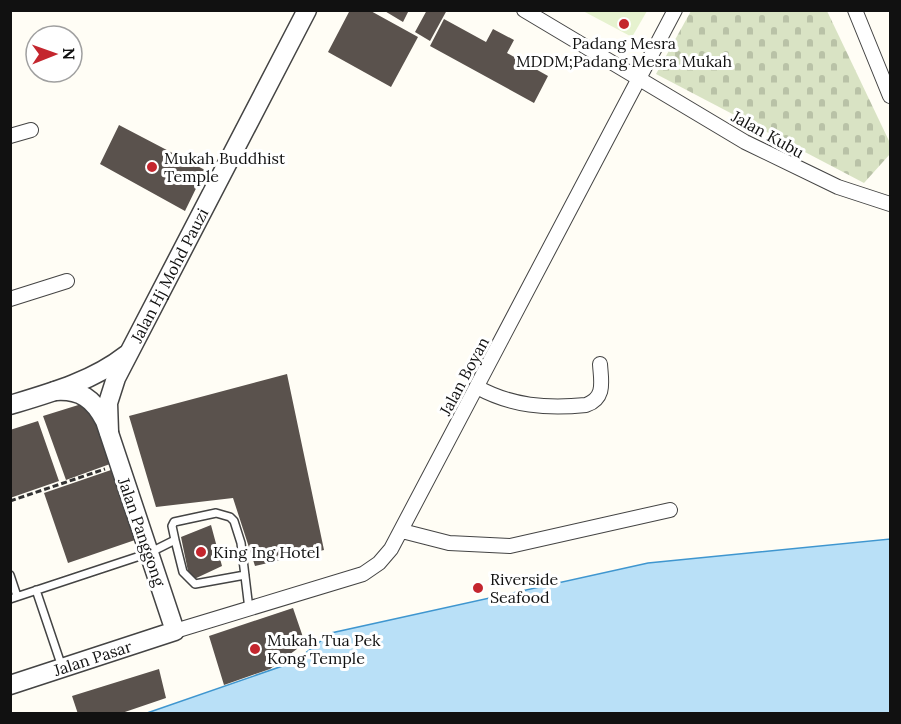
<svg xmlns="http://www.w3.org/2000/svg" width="901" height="724" font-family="Lora,serif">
<defs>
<pattern id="cemetery-stones" width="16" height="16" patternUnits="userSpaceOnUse" patternTransform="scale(1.5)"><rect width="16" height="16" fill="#d9e3c4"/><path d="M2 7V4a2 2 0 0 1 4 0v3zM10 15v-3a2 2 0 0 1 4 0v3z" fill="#b9c2a7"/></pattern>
</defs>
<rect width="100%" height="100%" fill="#fffdf5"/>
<path fill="url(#cemetery-stones)" d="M691,11H827L890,143V154L864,183L656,74Z"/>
<path fill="#e6f2cf" d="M583,11H647L632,37Z"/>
<path fill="#b9e0f7" stroke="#3f96cf" stroke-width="1.5" d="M890,539V713H147L294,662L331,633L648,563Z"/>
<path fill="#5a524d" d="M350,10H369L418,37L391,87L328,52Z
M383,10H409L403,22Z
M427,10H447L430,41L415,32Z
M444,19L486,42L493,29L514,40L507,53L548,76L534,103L430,46Z
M119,125L205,170L185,211L100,164Z
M287,374L324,550L255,566L233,498L156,507L129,416Z
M88,402L110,464L66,480L43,416Z
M38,421L59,481L10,498V430Z
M111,470L135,540L68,563L44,493Z
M211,525L222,566L190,581L181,537Z
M293,608L305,643L270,669L224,685L209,636Z
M159,669L166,698L119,714H78L72,696Z"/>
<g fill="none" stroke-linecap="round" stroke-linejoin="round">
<defs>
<path id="service" d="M175,540L183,572L195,584L245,575
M10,575L17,596
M36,590L62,667
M10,599L149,553L175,540L172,526L174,522L216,513L230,517L234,521L241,543L249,609"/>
<path id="minor" d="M524,10L745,142L838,187L890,204
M855,10L890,96
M10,136L31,130
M10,299L67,281
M477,387C511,406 547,409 586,405C606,398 601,381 600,364
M402,531L449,543L510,546L670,510
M175,631L363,574L379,563L391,549L675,10"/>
<g id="tertiary">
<path d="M10,405C50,393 93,381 126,355"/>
<path id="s1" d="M109,432L108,403L116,378L307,10"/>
<path id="s2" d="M10,685L175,631L105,421C94,399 80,389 55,391"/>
</g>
</defs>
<use href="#service" stroke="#444" stroke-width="10"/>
<use href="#minor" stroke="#444" stroke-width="16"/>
<use href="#tertiary" stroke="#444" stroke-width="21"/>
<path stroke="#333" stroke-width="3" stroke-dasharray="6 3" stroke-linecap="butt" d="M10,501L105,469"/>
<use href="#service" stroke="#fff" stroke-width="7"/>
<use href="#minor" stroke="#fff" stroke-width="14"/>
<use href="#tertiary" stroke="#fff" stroke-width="18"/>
</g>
<g fill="#c4262e" stroke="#fff" stroke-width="2">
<circle cx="624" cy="24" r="6"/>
<circle cx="152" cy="167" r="6"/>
<circle cx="201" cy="552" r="6"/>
<circle cx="478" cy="588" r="6"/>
<circle cx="255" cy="649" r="6"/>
</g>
<g text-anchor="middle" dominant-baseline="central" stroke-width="6" stroke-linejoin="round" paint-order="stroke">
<g font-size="16" fill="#111" stroke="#fff" text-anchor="start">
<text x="624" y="43" text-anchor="middle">Padang Mesra<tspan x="624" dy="18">MDDM;Padang Mesra Mukah</tspan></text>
<text x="164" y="158">Mukah Buddhist<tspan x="164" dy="18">Temple</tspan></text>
<text x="213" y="552">King Ing Hotel</text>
<text x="490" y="579">Riverside<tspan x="490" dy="18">Seafood</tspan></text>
<text x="267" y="640">Mukah Tua Pek<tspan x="267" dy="18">Kong Temple</tspan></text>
</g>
<g font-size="16" fill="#111" stroke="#fff">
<text transform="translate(768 134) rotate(29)">Jalan Kubu</text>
<text stroke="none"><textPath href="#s1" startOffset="171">Jalan Hj Mohd Pauzi</textPath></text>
<text transform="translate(464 376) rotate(-62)">Jalan Boyan</text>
<text transform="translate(142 532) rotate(71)">Jalan Panggong</text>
<text stroke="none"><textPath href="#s2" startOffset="87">Jalan Pasar</textPath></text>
</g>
</g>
<rect width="901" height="724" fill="none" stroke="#111111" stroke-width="24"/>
<g transform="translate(54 54) rotate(89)"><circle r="28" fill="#ffffff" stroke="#a0a0a0" stroke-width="1.5"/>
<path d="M0-4.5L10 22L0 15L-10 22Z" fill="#c4262e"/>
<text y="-9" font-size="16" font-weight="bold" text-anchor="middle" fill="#111111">N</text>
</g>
</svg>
